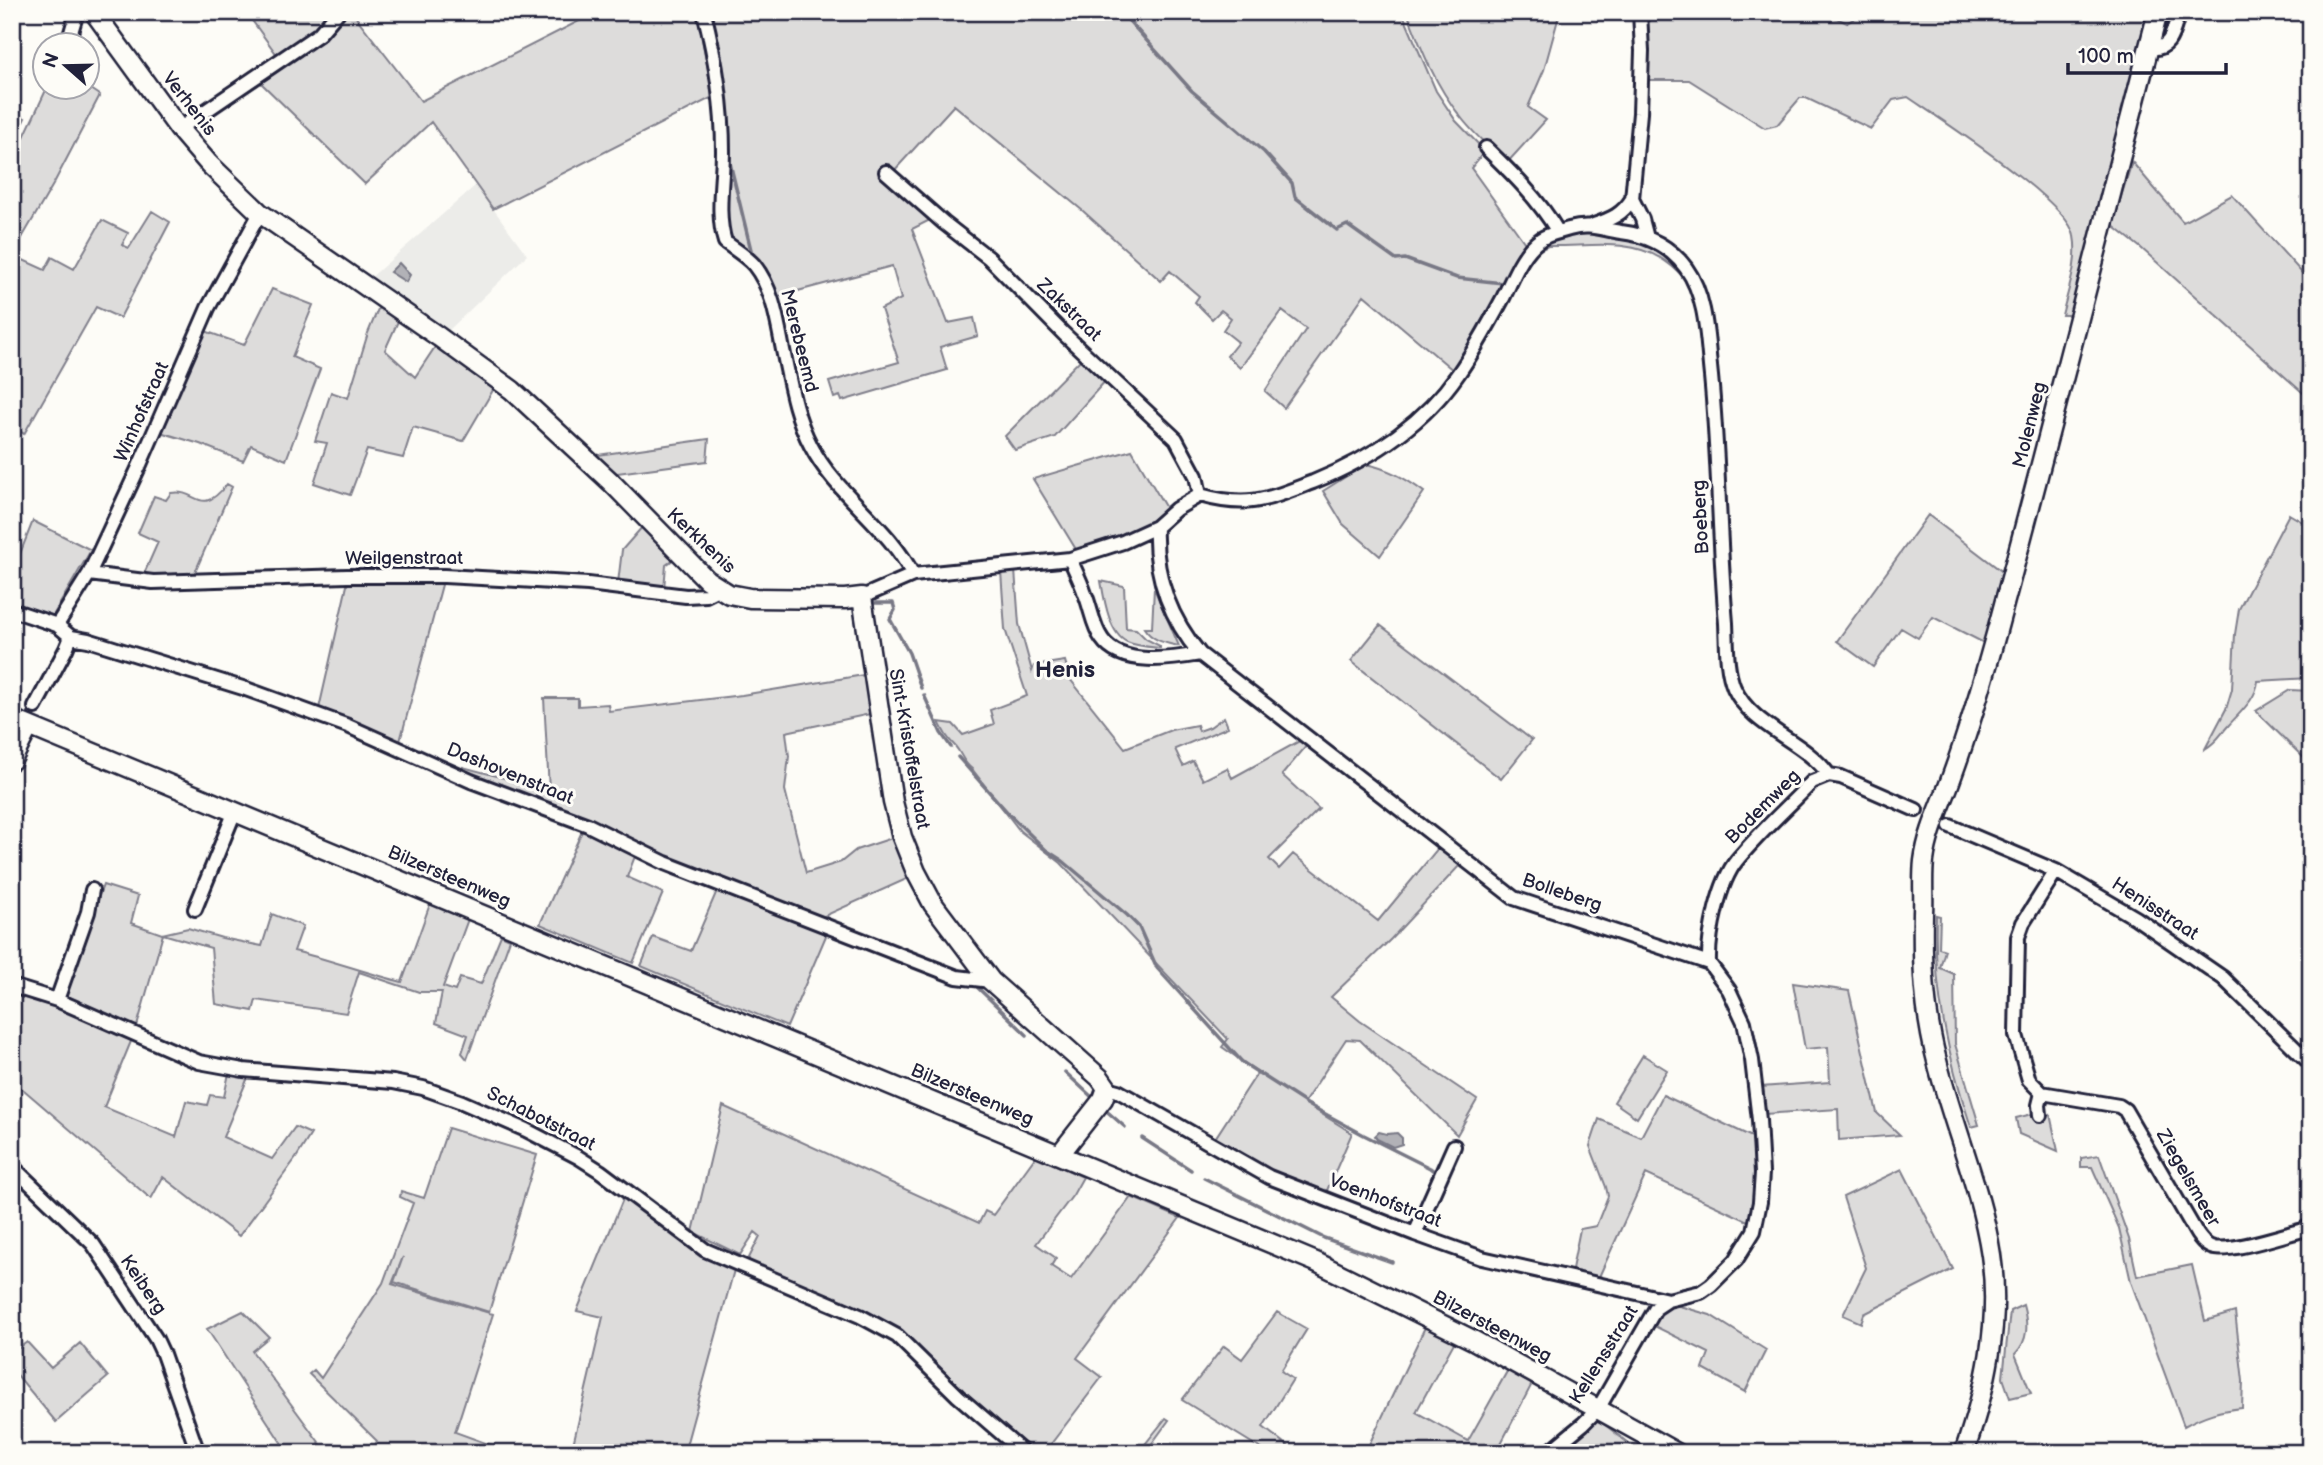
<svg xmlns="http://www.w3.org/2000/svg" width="2323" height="1465" font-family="'Balsamiq Sans',sans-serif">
<rect width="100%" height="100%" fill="#fdfcf7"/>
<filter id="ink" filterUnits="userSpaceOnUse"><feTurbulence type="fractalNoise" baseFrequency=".0143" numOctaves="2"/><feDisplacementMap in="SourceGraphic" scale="14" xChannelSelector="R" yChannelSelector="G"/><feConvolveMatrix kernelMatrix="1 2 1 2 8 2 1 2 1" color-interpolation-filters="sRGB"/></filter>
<g filter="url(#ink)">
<path fill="#ecece9" d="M476,185L527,255L447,332L369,279Z"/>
<path fill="#dddcdb" stroke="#807f8b" stroke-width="2" d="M246,12H333L325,22L280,59L251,19L257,15V13L250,17Z
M346,12H352L421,101L585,18L582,12H697L713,97L493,209L431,122L365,184L259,81L321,36Z
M712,12H1402L1436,91L1456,121L1485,151L1471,168L1527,246L1454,371L1364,295L1284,408L1265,391L1306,329L1282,311L1240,368L1227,356L1238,342L1223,330L1231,318L1221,310L1212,319L1195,302L1199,296L1170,271L1161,281L1083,211L954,105L892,173L934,218L912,229L948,323L974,318L978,336L940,347L947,370L842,401L840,396L834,398L829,382L899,362L881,309L901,299L892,266L775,297L730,240L727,224L726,113Z
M1407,12H1560L1544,70L1528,107L1546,120L1506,164C1491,148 1473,134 1460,116C1435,85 1421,48 1407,12Z
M1645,12H1824L1847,23L1864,12H2148L2070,315H2062C2068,290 2079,262 2074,236C2069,202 1940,119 1908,97L1893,100L1871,129L1806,98H1800L1777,125L1765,128L1689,80H1648Z
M88,87L100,95L54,183L12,255L45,270L52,257L74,269L102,220L128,233L122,245L129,248L152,211L170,222L120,318L96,307L24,434L12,425V112L25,118L17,134L24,137L46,90L55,94L58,88Z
M2132,162L2183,222L2232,195L2311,283V400L2141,248L2112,225Z
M1589,230C1632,238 1655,238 1685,274L1682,276C1645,234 1597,247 1548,246L1540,250L1537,246L1542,242Z
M272,289L313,305L292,357L320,369L286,460L251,445L243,461L200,444L160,432L205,331L244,345Z
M380,304L399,319L385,350L415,377L437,344L496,385L463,441L413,427L403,458L367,450L350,495L314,483L327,443L315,441L331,392L348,398L368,333Z
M1082,358L1107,379L1055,437L1015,450L1005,436Z
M709,439L707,461L610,474L591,456Z
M1132,450L1167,510C1134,533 1115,540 1077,551L1033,479Z
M1366,464C1389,469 1405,478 1424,492L1380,556L1343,524L1323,491Z
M227,484L232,487L193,577L143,576L158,542L138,533L154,496L166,500L171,493C198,488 199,519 227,484Z
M2289,514L2311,527V678L2258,681C2256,700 2240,712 2228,726C2219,736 2217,742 2205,749L2226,709L2232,689L2235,634L2239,609Z
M1928,515L2004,573L1984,643L1933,617L1918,638L1901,628L1873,667L1837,641Z
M33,521L91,550L51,619L12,605V574Z
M643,526L674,559L666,565L664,589L618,583L622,550Z
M1015,570L1019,624L1032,671L1034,666L1065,661L1070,679L1125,748L1171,730L1197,725L1199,731L1210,727L1224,717L1228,727L1175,749L1183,766L1193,761L1203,780L1227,768L1232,778L1303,739L1308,744L1282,775L1319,809L1269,859L1279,869L1293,854L1378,921L1438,848L1461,864L1391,939L1331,997L1360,1021L1477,1100L1457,1135L1360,1040L1346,1039L1304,1103L1352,1133L1325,1195L1286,1179L1214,1140L1258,1072L1222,1047L1228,1039L1061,863L1020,831L972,769C962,761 962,754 955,746C947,738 944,732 939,722L953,724L963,735L994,724L990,710L1027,696L1005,629L1001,571Z
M348,581H443L399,745L318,713Z
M1101,581L1124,586L1126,628L1136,629L1146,639L1160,646V648C1150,647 1136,646 1127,642C1109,634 1104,598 1101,581Z
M1154,588L1179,646C1166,643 1152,641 1144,628H1152Z
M1380,625L1532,740L1501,779L1351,661Z
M864,675L870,714L786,732L789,756L785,790L806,873L841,862L856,850L892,838L911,877L820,918L778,903L462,775L463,767L549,790L544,698H578V706L608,704L609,711L742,695Z
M2290,690L2311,691V765L2256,711Z
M583,829L637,851L627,877L663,893L633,963L540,924Z
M103,885L138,896L131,923L162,934L188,928L222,938L262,946L272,914L303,926L294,951C331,960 366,973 402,982L430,904L468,919L443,987L455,991L460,978L481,984L501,935L510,939L467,1059L462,1053L468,1035L436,1023L442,992H419L359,972L346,1013L256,1000L253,1011L216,1004L211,948L163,934L136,1030L67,1000L63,992Z
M719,886L828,931L787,1027L641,966L653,937L691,951Z
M1936,915L1940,916L1939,948L1945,950L1940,968L1954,974L1955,1044L1979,1125L1971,1127C1948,1057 1933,989 1936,915Z
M1793,983L1849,991L1877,1113L1900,1135L1839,1140L1838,1109L1764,1114L1761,1087L1830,1082L1828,1047L1805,1049Z
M12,993L41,1001L132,1039L104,1107L176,1137L186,1101L207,1105L210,1095L224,1097L229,1073L249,1075L223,1137L272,1159L295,1127L311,1134L296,1158L239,1236L163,1177L151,1199L24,1090L19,1087L12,1096Z
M1643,1055L1667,1070L1637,1118L1614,1102Z
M1663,1095L1752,1137L1756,1176L1750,1222L1646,1174L1598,1279L1571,1274L1580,1229L1596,1226L1608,1196L1606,1187L1590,1146L1599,1119L1641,1137Z
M723,1106L979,1223L985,1211L993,1215L1036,1156L1083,1177L1073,1195L1036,1244L1056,1258L1051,1266L1071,1279L1131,1197L1180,1218L1077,1358L1102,1377L1044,1453H1029L909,1343L745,1266L760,1236L755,1232L740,1255L693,1232Z
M2036,1113L2044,1117L2050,1114L2058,1151L2019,1134L2016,1118Z
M448,1128L537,1155L489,1312L394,1282L403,1257L392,1284L493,1314L455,1432L513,1453H372L377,1441L309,1374L314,1370L321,1378L383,1283L413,1203L400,1197L401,1191L424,1198Z
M2099,1155L2129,1239L2137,1276L2192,1265L2205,1321L2235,1312L2243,1381L2242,1408C2220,1410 2204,1415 2184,1426L2131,1282L2119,1228L2092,1167H2081V1158Z
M1902,1169L1953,1269L1864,1314L1861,1323L1843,1315L1866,1268L1843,1197Z
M625,1194L702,1252L734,1270L684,1453H571L603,1317L577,1311Z
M1676,1305L1710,1315L1766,1350L1745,1392L1703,1369L1709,1353L1650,1324C1658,1314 1664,1307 1676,1305Z
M2023,1305C2028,1323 2029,1340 2015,1354L2031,1393L2010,1398L2003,1378L2010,1311Z
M243,1311L269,1337L252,1351L327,1453H288L207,1329Z
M1277,1312L1307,1329L1281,1371L1293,1379L1263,1427L1297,1453H1268L1182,1400L1224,1346L1242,1359Z
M1427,1323L1456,1339L1416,1412L1468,1441L1509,1368L1533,1382L1496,1453H1365Z
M27,1342L51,1368L80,1343L108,1377L56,1422L12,1369V1353Z
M1166,1418L1169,1420L1145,1453H1138Z
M1594,1418C1612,1428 1625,1443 1643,1453H1568L1559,1448Z"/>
<path fill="#b2b2b7" stroke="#787885" stroke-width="2" d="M399,263L410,275L406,282L390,272Z
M1379,1132L1387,1134L1397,1133L1402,1138V1144L1393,1147L1377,1139L1375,1136Z"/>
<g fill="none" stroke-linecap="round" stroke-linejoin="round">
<path stroke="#787885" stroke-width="3.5" d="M1121,12L1192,91L1264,152L1292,183L1295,197L1337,230L1347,225L1396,260L1405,259L1457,278L1503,283
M729,150L730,163L752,254
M873,603H893L895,610L890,619L909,653L921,688
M924,695L941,733L951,747
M958,757L1009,814L1046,850L1063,861L1127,915L1139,927L1157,968L1243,1063L1307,1104L1364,1135L1430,1168L1438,1174
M977,987L1027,1035
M1065,1072L1094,1099
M1103,1108L1125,1127
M1142,1138L1191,1170
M1204,1178L1324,1238L1392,1262"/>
<defs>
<path id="street" d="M704,12C715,56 723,105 723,151C723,180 716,214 725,242C734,249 746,256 754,265C773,289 777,320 783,350C790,383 795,416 811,446C836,495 888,525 913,575
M1640,12L1642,51L1640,113L1632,199L1642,219L1647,238
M67,46L77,12
M2149,48C2172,51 2173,30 2179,12
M179,129L319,34L338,12
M1486,148C1513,174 1539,200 1558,232
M886,172L944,223L989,258L1064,334L1176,439L1196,476L1200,495
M1594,225C1611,219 1622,215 1632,199
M1200,495C1249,509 1268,499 1313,482C1370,459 1422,426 1458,374C1475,350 1489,324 1503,298C1513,278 1522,252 1541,239C1548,234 1560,232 1569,229C1590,223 1600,229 1621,232C1646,235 1670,246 1686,268C1707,297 1707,340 1711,376C1719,458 1719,541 1726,623C1727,644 1726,669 1734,688C1752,728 1804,740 1829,775
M1156,527C1154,575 1169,617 1200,654L1514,898L1709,963L1729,990L1744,1022L1752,1060L1759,1120L1762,1173L1760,1202L1754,1231L1736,1260L1711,1285L1701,1292L1668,1300L1656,1308L1598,1409L1583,1424L1548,1453
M1070,559C1075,570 1081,582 1085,594C1091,608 1093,627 1102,639C1121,667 1172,659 1200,654
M89,574L153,582L347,576H444L588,584L686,596L706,595L718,589
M862,597L913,575L1070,559L1123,542L1156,527L1176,509L1200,495
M12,610L57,625L71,637L88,640L246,689L348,726L471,781L588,825L665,863L957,977L991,981
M57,625L89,574L138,469L208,308L260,213
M35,707L66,649L71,637
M1950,826L2056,871L2136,918L2223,978L2311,1064
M2056,871L2023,923L2018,937L2016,1035L2029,1080L2042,1093L2119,1106L2125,1110L2197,1234C2202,1241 2206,1246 2214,1248C2233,1252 2283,1235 2303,1230L2311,1225
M195,909L235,811
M1709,963C1708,934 1719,882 1737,860C1760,832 1787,808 1812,782L1829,775L1841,777L1916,810
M12,986L57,1000L199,1062L243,1070L393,1082L423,1088L462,1102L526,1130L578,1157L600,1171L705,1250L860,1316L897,1336L958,1396L1024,1453
M57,1000L88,912L92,890
M1107,1088L1118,1091L1269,1177L1415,1234L1482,1258L1668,1300
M2040,1115L2039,1105L2042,1093
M12,1166L93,1244L156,1339L163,1354L198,1453
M1415,1234L1454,1146"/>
<path id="secondary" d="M94,12L179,129L209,164L260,213L439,337L512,390L611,482L707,580L729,594L750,598L845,599L862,597L893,802L902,837L916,872L933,904L991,981L1100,1078L1107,1088L1103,1099L1060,1154
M12,719L1316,1262L1473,1340L1677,1453
M12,760L29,726
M1964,1453C1986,1389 2001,1322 1991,1255C1981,1188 1953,1126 1937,1061C1924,1012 1922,963 1923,913C1924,896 1922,879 1924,861C1928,830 1942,805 1952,776C1969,730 1983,681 1996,634C2052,427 2104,219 2158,12"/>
</defs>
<use href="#street" stroke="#22223b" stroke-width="18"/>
<use href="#secondary" stroke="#22223b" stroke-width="23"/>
<use href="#street" stroke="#fdfcf7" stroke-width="12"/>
<use href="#secondary" stroke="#fdfcf7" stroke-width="18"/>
</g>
</g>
<g text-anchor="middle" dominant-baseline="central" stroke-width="6" stroke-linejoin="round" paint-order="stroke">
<g font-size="19" fill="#22223b" stroke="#fdfcf7">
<text transform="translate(189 104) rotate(52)">Verhenis</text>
<text transform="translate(1069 310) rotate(44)">Zakstraat</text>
<text transform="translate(799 341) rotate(76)">Merebeemd</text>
<text transform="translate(142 412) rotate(-66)">Winhofstraat</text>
<text transform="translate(2030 425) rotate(-76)">Molenweg</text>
<text transform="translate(1701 517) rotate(-93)">Boeberg</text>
<text transform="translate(701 541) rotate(43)">Kerkhenis</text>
<text x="404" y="558">Weilgenstraat</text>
<text transform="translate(909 749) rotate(80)">Sint-Kristoffelstraat</text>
<text transform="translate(510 774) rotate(22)">Dashovenstraat</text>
<text transform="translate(1763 807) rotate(-45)">Bodemweg</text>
<text transform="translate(449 877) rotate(23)">Bilzersteenweg</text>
<text transform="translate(1562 893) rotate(19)">Bolleberg</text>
<text transform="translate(2155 909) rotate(33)">Henisstraat</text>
<text transform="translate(972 1095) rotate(23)">Bilzersteenweg</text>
<text transform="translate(541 1119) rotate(27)">Schabotstraat</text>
<text transform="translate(2188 1178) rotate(60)">Ziegelsmeer</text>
<text transform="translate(1385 1201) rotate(21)">Voenhofstraat</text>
<text transform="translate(143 1285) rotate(56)">Keiberg</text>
<text transform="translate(1492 1327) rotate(28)">Bilzersteenweg</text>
<text transform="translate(1604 1355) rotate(-58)">Kellensstraat</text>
</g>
<g font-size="23" font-weight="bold" fill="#22223b" stroke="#fdfcf7">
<text x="1065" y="670">Henis</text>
</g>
</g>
<rect width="2323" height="1465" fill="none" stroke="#fdfcf7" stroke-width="42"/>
<rect x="21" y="21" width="2281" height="1423" fill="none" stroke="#22223b" stroke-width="2.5" filter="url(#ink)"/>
<g transform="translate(66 66) rotate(290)"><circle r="33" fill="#fdfcf7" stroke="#a5a5ac" stroke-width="2"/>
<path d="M0-5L12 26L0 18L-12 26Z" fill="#22223b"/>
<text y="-10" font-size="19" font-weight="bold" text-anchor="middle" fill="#22223b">N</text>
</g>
<path d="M2068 63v10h158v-10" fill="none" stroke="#22223b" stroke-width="3.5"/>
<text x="2078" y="63" font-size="21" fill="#22223b" stroke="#fdfcf7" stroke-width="5" paint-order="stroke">100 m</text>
</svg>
